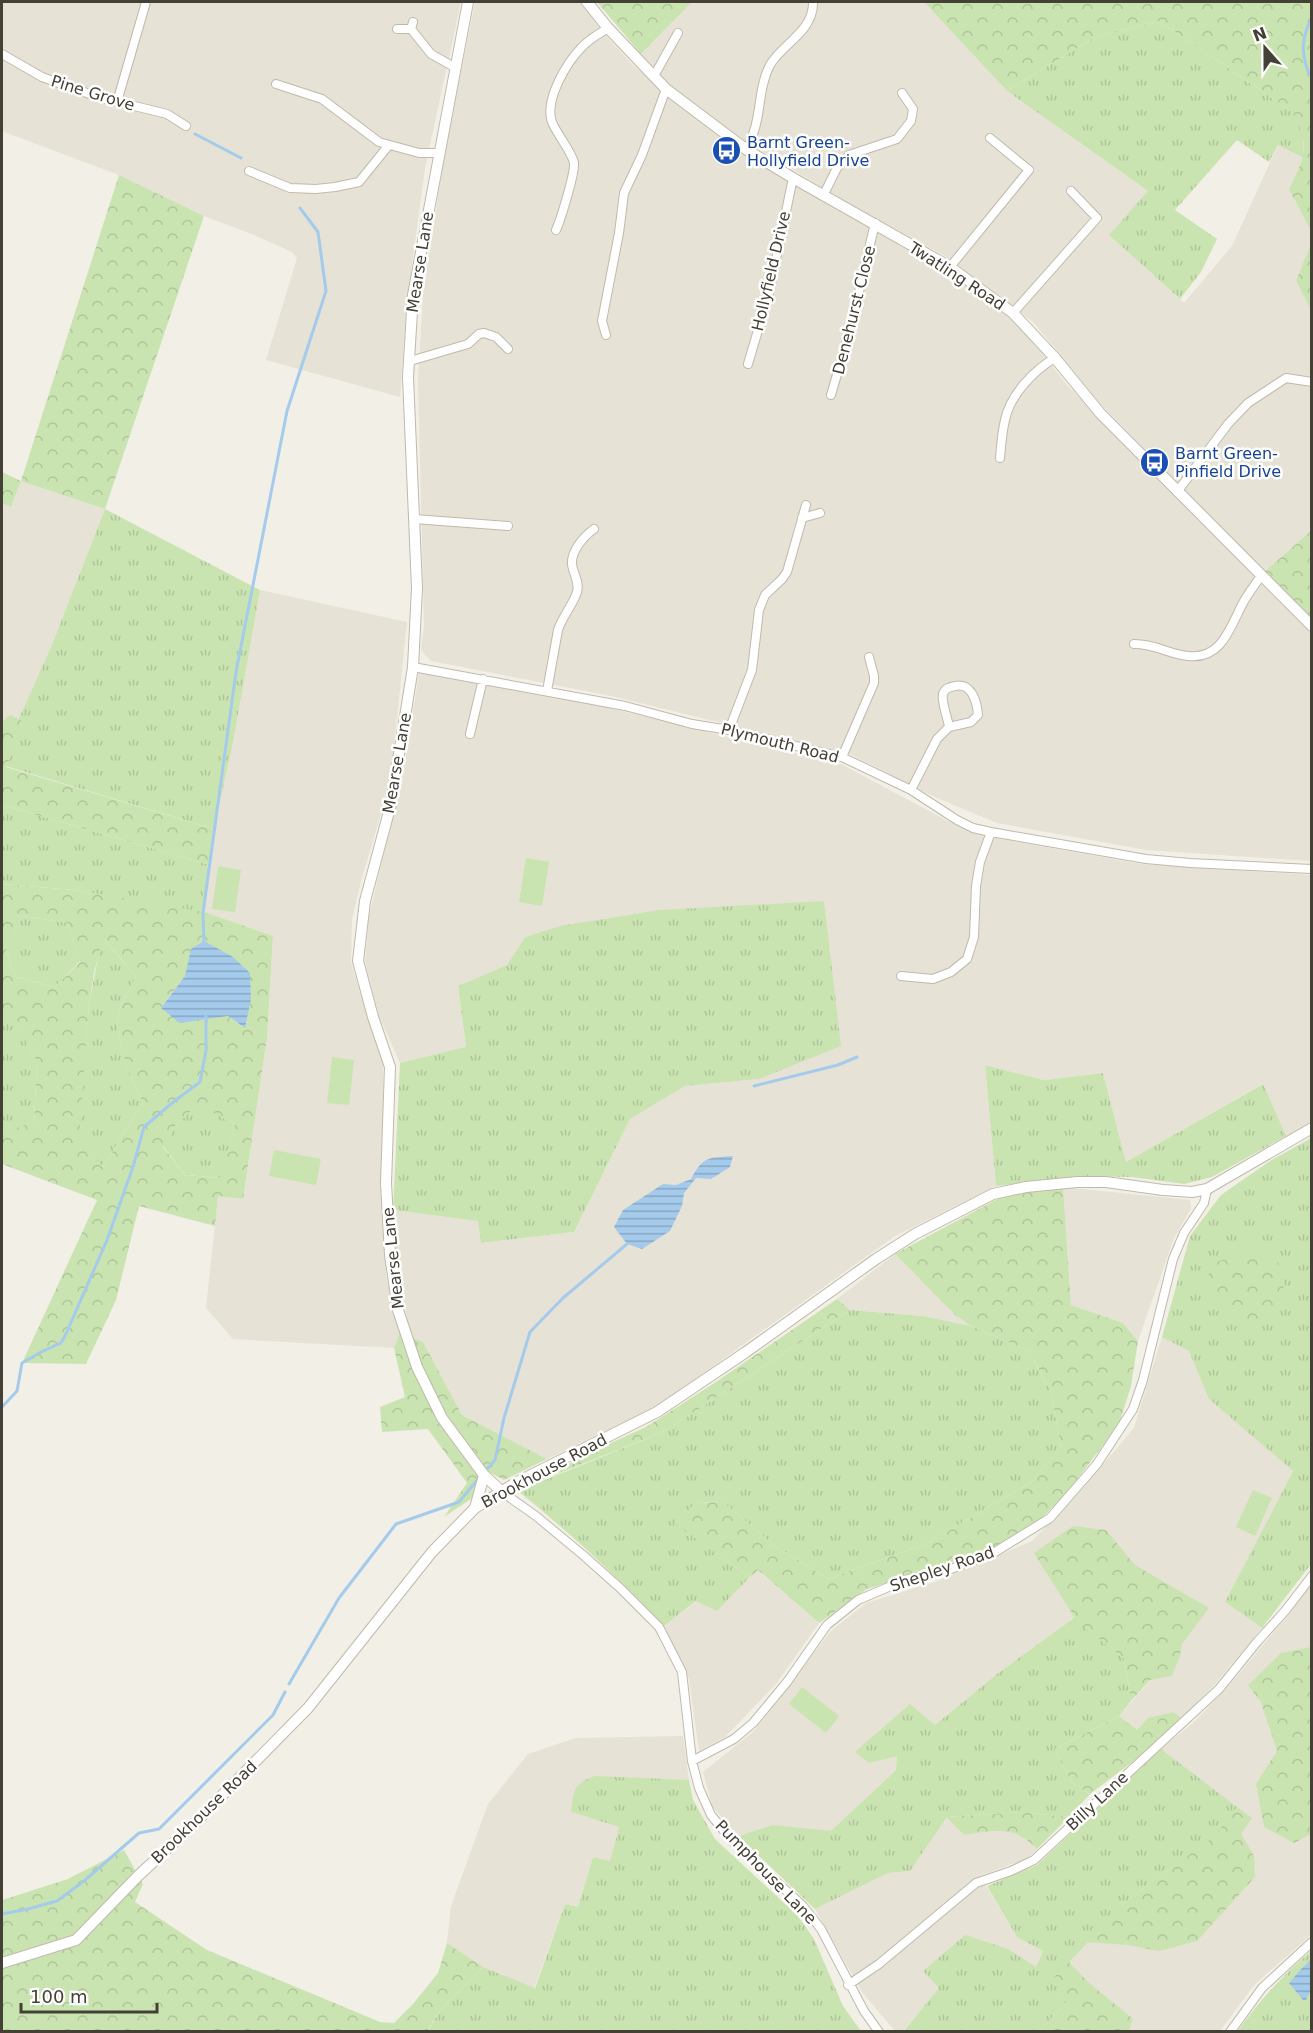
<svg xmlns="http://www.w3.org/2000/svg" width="1313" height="2033" font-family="'DejaVu Sans',sans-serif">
<defs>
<pattern id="grass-tufts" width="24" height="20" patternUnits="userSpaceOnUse" patternTransform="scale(1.5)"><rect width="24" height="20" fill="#cae4b1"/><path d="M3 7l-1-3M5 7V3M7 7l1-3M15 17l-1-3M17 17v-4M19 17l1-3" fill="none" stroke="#afc599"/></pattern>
<pattern id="forest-crowns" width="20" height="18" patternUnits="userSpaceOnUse" patternTransform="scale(1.5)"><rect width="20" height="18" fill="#cae4b1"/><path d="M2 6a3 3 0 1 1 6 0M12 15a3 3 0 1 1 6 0" fill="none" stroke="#afc599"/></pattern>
<pattern id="water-rules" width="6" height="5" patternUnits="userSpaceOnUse" patternTransform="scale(1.5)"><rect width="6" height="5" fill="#a5cbec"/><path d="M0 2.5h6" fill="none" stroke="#88a6c0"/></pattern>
</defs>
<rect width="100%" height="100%" fill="#f2efe6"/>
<path fill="#e6e2d5" d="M2,2H461L425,168L406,310L400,397L266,360L297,258L292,252L254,235L204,216L119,175L2,131Z
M475,2H581L606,36L632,64L678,104L742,153L980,292L1024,329L1066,384L1311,633V861L1146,850L997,823L937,798L850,754L611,696L431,661L421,650L424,626L418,379L423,295L444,157Z
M692,2H924L1007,91L1149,192L1109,235L1184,303L1232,246L1278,145L1304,158L1289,189L1311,231V243L1296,281L1311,310V531L1264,572L1100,403L1034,323L1006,300L945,256L857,208L725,129L671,89L641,54Z
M21,481L105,509L51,647L2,756V503L11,507Z
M260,590L407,622L390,784L361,881L352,919L351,963L383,1064L386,1275L400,1332L394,1348L233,1339L206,1308L218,1196L243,1199L267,1038L273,937L204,912L214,829L233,743Z
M419,673L588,703L841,764L959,827L1000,839L1141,864L1311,875V1121L1286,1136L1262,1084L1126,1162L1103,1073L1044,1080L985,1065L996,1186L895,1236L656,1407L547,1459L462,1415L423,1342L410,1336L396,1256L393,1210L479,1221L481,1243L574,1232L630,1119L685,1086L759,1079L560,926L525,937L507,965L458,986L466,1048L400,1063L379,1016L365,962L369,916L403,774Z
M1063,1187L1190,1200L1191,1209L1174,1238L1138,1341L1123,1323L1071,1305Z
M895,1254L954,1314L971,1326L922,1316L850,1310L837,1299Z
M1162,1337L1189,1351L1210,1399L1293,1471L1225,1602L1262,1628L1215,1684L1187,1713L1150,1744L1119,1716L1169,1659L1095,1602L997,1674L897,1756L896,1770L831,1832L773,1825L738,1836L712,1806L703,1772L754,1731L831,1631L866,1603L935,1582L1032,1541L1082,1489L1134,1428Z
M757,1570L819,1623L776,1684L725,1737L699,1751L689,1679L664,1626L697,1601L717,1611Z
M1311,1582V1935L1255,1984L1220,2031H1114L1054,1977L1086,1942L1215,1837L1236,1807L1161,1749L1193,1723L1228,1687L1289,1614Z
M683,1736L689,1780H661L571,1812L619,1827L610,1862L593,1857L578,1907L565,1904L534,1988L483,1967L447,1943L451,1906L488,1804L528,1754L575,1738Z
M946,1817L964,1835L1004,1830L1025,1837L1037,1849L1028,1858L980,1876L1017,1937L1043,1951L1036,1968L1008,1949L923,1971L940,1988L903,2031H895L862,1992L815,1909L888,1873L910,1871Z"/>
<path fill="url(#grass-tufts)" d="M1159,21L1291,111L1303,131L1304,158L1278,145L1269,162L1237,140L1175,210L1217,239L1201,272L1180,299L1109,235L1148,191L1007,91L1095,37Z
M105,509L260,590L233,743L214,829L2,765V756L51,647Z
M2,805L210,865L203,913L75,890L2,884Z
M824,901L841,1046L759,1079L685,1086L630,1119L574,1232L481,1243L478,1221L393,1210L400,1063L466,1047L458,986L507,965L525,937L560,926L660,910Z
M22,916L68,923L80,961L55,987L16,977L6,951Z
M102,937L136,976C131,988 121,1002 118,1015C114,1036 132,1083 143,1102L103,1167L78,1139L89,1004Z
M2,1012L12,1014L37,1062L34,1122L2,1134Z
M985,1065L1044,1080L1103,1073L1126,1162L1263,1084L1286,1136L1212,1177L1184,1184L1132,1177L1078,1176L996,1186Z
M197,1104L235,1124L222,1178L185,1175L163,1146L175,1126Z
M1311,1138V1564L1262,1628L1225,1602L1293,1471L1209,1399L1189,1351L1162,1337L1190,1236L1221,1195L1270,1161Z
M850,1310L922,1316L971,1326L1029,1351L1051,1392L1061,1447L1031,1482L928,1543L828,1579L771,1543L723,1502L696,1503L675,1523L750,1577L717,1611L696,1601L664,1626C618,1577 570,1533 518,1491L665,1431Z
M1075,1617L1079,1623L1124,1658L1131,1701L1119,1716L1055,1749L1071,1782L1090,1794L1069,1817L1020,1812L947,1817L910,1871L888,1873L815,1909L738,1836L773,1825L831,1831L896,1770L897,1756L869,1763L855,1752L910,1704L935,1725L997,1674Z
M1161,1749L1237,1807L1215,1837L1131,1897L1055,1977L1066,2003L1039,2031L903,2032L939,1988L923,1971L965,1935L1008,1949L1036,1967L1043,1951L1017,1937L987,1886L1037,1865Z
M595,1776L689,1780L693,1800L715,1839L798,1916L814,1939L843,2006L861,2031L427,2032L439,2012L483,1967L535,1988L565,1904L578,1907L593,1857L610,1861L619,1827L571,1812C574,1789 573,1784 595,1776Z
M1311,1951V2031L1237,2032C1259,2001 1283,1975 1311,1951Z"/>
<path fill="url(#forest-crowns)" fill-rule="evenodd" d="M597,2H692L641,54Z
M924,2H1311V231L1289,189C1306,154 1311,146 1291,111L1159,21L1095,37L1007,91Z
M119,175L204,216L105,509L21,481L11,507L2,503V472L21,481Z
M1311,243V310L1296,281Z
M1311,531V618L1264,572Z
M10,715L22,721L20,737L6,767L214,829L210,865L2,805V722Z
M2,884L75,890L204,912L273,936L267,1038L243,1199L218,1196L215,1226L139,1206L116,1300L86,1364L22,1363L97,1200L2,1164V1133L34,1122L37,1062L12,1015L2,1012ZM22,916L68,923L80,962L55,987L16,977L6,951ZM103,938L136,976C131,988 121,1002 118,1015C114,1037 132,1083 143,1102L103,1167L79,1139L89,1004L94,973ZM185,976L245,1028L228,1016L206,1018L161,1008ZM197,1105L235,1124L221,1178L185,1175L163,1147L175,1126Z
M1063,1187L1071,1305L1123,1323L1138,1341L1131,1386L1119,1424L1069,1490L1041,1519L994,1549L867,1589L819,1623L758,1570L750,1577L674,1523L696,1503L723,1502L771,1543L828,1579L928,1543L1031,1482L1061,1447L1051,1392L1029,1351L971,1326L954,1314L895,1254L1003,1196Z
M1251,1249L1276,1256L1284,1280L1282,1306L1262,1324L1247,1326L1208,1287L1209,1265Z
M837,1299L850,1310L665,1431L532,1484L591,1452L646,1427L713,1384Z
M400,1332L423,1342L462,1415L547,1459L504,1480L489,1472L483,1477L471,1499L444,1517L467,1483L428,1429L382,1432L380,1407L405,1397L394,1348Z
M1073,1526L1106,1530L1135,1565L1209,1608L1182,1644L1180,1656L1172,1676L1150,1680L1131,1701L1124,1658L1078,1623L1034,1553Z
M1311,1647V1834L1294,1843L1264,1827L1256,1784L1277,1751L1261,1702L1248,1685L1281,1653Z
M1174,1712L1181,1718L1156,1744L1090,1794L1071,1782L1055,1749L1119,1716L1137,1730L1148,1718Z
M1237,1807L1252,1818L1241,1834L1254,1856L1255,1877L1197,1941L1159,1951L1128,1945L1086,1942L1131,1897L1214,1837Z
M1020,1812L1069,1817L1037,1849C1013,1824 995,1831 964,1835L946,1817Z
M124,1850L143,1884L135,1902L207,1950L380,2022L394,2023L413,2004L438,1973L447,1943L483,1967L439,2012L427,2031H2V1900L68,1879Z
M1069,1962L1088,1982L1133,2019L1129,2031H1039L1066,2003L1054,1977Z"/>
<path fill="#cae4b1" d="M526,858L549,862L542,906L519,902Z
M218,866L241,870L235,912L212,909Z
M332,1057L354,1060L349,1105L327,1103Z
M274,1150L321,1159L316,1185L269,1176Z
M1253,1490L1272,1498L1255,1536L1236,1527Z
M802,1687L839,1716L826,1733L789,1704Z"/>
<path fill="url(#water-rules)" d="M204,941L233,957L250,973L251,999L245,1028L228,1016L180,1023L161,1008L185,976L191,949Z
M733,1156L730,1167L711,1179L696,1178L684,1193L682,1206L670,1231L642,1249L627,1244L614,1227L623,1210L663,1184L676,1185L691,1179C703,1156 708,1158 733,1156Z
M1311,1960V1990L1306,2000H1303L1289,1983L1302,1968Z"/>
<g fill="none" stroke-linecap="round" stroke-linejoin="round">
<path stroke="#a5cbec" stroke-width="3" d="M1309,74C1301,53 1301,38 1312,18
M195,134L241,158
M204,943L203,913L236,672L287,411L326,291L318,232L300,208
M754,1086L838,1065L857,1057
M2,1407L17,1391L22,1363L43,1351L61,1343L66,1334L107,1240L133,1167L144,1127L172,1103L200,1082L206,1051V1016
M488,1468L495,1460L504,1418L530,1332L563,1298L627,1244
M289,1684L339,1598L396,1524L459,1502L478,1479
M2,1914L28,1909L57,1901L84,1881L139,1833L159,1829L273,1715L285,1692"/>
<defs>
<path id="minor" d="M397,29H411L413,22
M411,29L431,54L456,68
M2,54L42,77L98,97L167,114L186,126
M654,76L678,33
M276,84L322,99L379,142L419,153H439
M117,102L146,2
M747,150C750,142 754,133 756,124C761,104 760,84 770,65C782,44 814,31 813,2
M249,171L290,188L316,189L335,187L359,182L389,145
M823,196L837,168L849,155L897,139L911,121L913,109L902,93
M556,230C561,219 575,173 574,163C572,152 556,133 552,122C544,100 567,62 582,47C589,39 599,34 608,28
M950,267L1029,170L990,138
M1013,313L1097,218L1071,191
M606,335L602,321L619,233L624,193L642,155L666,89
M410,361L468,344L479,334L484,333L496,337L508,349
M748,364L769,293L793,178
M831,395L850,330L875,223
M1000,458C1001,446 1002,432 1005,420C1010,395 1034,370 1055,358
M1177,492L1228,424L1248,403L1286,378L1312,382
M802,518L820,513
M414,519L508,526
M1134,644C1156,644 1168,654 1188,656C1222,660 1230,627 1243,603C1248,593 1255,585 1261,576
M413,667L625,706L692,724L729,730L842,757L911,790L957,820L973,828L991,832L1146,859L1190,863L1312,869
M547,691L558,630C562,617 573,605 577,592C580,582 573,574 572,564C571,551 584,536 594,529
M729,730L752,670L759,610L765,595L782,579L787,572L806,505
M470,734L483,679
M842,757L874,683V676L869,657
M911,790L937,739L949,727C948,718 941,702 943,694C945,688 950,687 955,686C971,682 977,701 978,715L971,722L949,727
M901,976L933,979L951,972L967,959L974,937L976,886L980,862L991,832
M502,1492L536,1516L583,1555L620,1588L659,1627L682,1672L692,1761L699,1788L711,1815L734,1843L803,1906L821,1929L864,2011L879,2032
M692,1761L734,1739L753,1723L787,1682L827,1625L858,1600L905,1580L951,1569L995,1552L1050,1518L1097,1464L1133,1409L1143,1380L1173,1259L1184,1233L1204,1203L1207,1189
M848,1985L879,1964L976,1883L1011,1871L1034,1860L1219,1689L1257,1642L1285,1611L1312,1576
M1230,2032L1262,1988L1312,1942"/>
<path id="tertiary" d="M468,2L413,295L408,377L417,588L413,667L391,804L365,901L358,961L373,1017L390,1067L386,1183L390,1255L398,1310L417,1367L442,1418L484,1475L502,1492
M587,2L608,28L666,89L747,150L793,178L950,267L1013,313L1055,358L1100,413L1312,626
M475,1508L484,1475
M2,1963L76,1940L138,1876L196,1822L308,1708L432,1552L475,1508L517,1482L657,1412L746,1352L876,1259L915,1234L993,1194L1026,1187L1077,1182H1106L1163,1190L1192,1192L1207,1189L1312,1128"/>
</defs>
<use href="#minor" stroke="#c0baac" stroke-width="10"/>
<use href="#tertiary" stroke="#c0baac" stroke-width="12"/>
<use href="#minor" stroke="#fff" stroke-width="8"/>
<use href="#tertiary" stroke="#fff" stroke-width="10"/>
</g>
<defs>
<symbol id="bus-disc" viewBox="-11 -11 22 22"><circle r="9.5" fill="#1a4fb4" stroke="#fff"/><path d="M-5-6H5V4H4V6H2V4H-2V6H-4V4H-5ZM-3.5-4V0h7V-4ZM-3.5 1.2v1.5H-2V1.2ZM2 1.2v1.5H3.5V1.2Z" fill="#fff"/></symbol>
</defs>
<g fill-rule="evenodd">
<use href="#bus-disc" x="710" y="134" width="33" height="33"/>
<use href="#bus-disc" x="1138" y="446" width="33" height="33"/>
</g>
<g text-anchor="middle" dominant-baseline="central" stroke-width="5" stroke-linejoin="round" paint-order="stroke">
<g font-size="16" fill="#454036" stroke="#fff">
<text transform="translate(93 93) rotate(17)">Pine Grove</text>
<text transform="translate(420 262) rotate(-81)">Mearse Lane</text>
<text transform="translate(771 271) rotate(-77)">Hollyfield Drive</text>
<text transform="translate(957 276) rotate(33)">Twatling Road</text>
<text transform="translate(854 310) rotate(-76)">Denehurst Close</text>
<text transform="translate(780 743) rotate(14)">Plymouth Road</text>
<text transform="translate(397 763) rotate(-80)">Mearse Lane</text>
<text transform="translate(393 1258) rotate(-96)">Mearse Lane</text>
<text transform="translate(544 1471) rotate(-28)">Brookhouse Road</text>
<text transform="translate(942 1569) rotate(-19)">Shepley Road</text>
<text transform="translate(1097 1801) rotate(-43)">Billy Lane</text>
<text transform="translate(204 1812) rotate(-44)">Brookhouse Road</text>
<text transform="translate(766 1872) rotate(46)">Pumphouse Lane</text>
</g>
<g font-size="16" fill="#164399" stroke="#fff" text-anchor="start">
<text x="747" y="142">Barnt Green-<tspan x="747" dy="18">Hollyfield Drive</tspan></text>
<text x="1175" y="453">Barnt Green-<tspan x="1175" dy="18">Pinfield Drive</tspan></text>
</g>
</g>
<rect width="1313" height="2033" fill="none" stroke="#454036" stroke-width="6"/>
<g transform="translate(1265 48) rotate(339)" stroke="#ffffff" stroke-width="4.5" paint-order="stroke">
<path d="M0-4.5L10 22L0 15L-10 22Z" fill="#454036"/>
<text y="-9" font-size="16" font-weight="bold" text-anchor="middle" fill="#454036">N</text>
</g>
<path d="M21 2003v9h136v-9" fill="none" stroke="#454036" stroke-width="3"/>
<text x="30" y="2003" font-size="18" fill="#454036" stroke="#ffffff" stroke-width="4.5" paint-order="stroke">100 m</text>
</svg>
